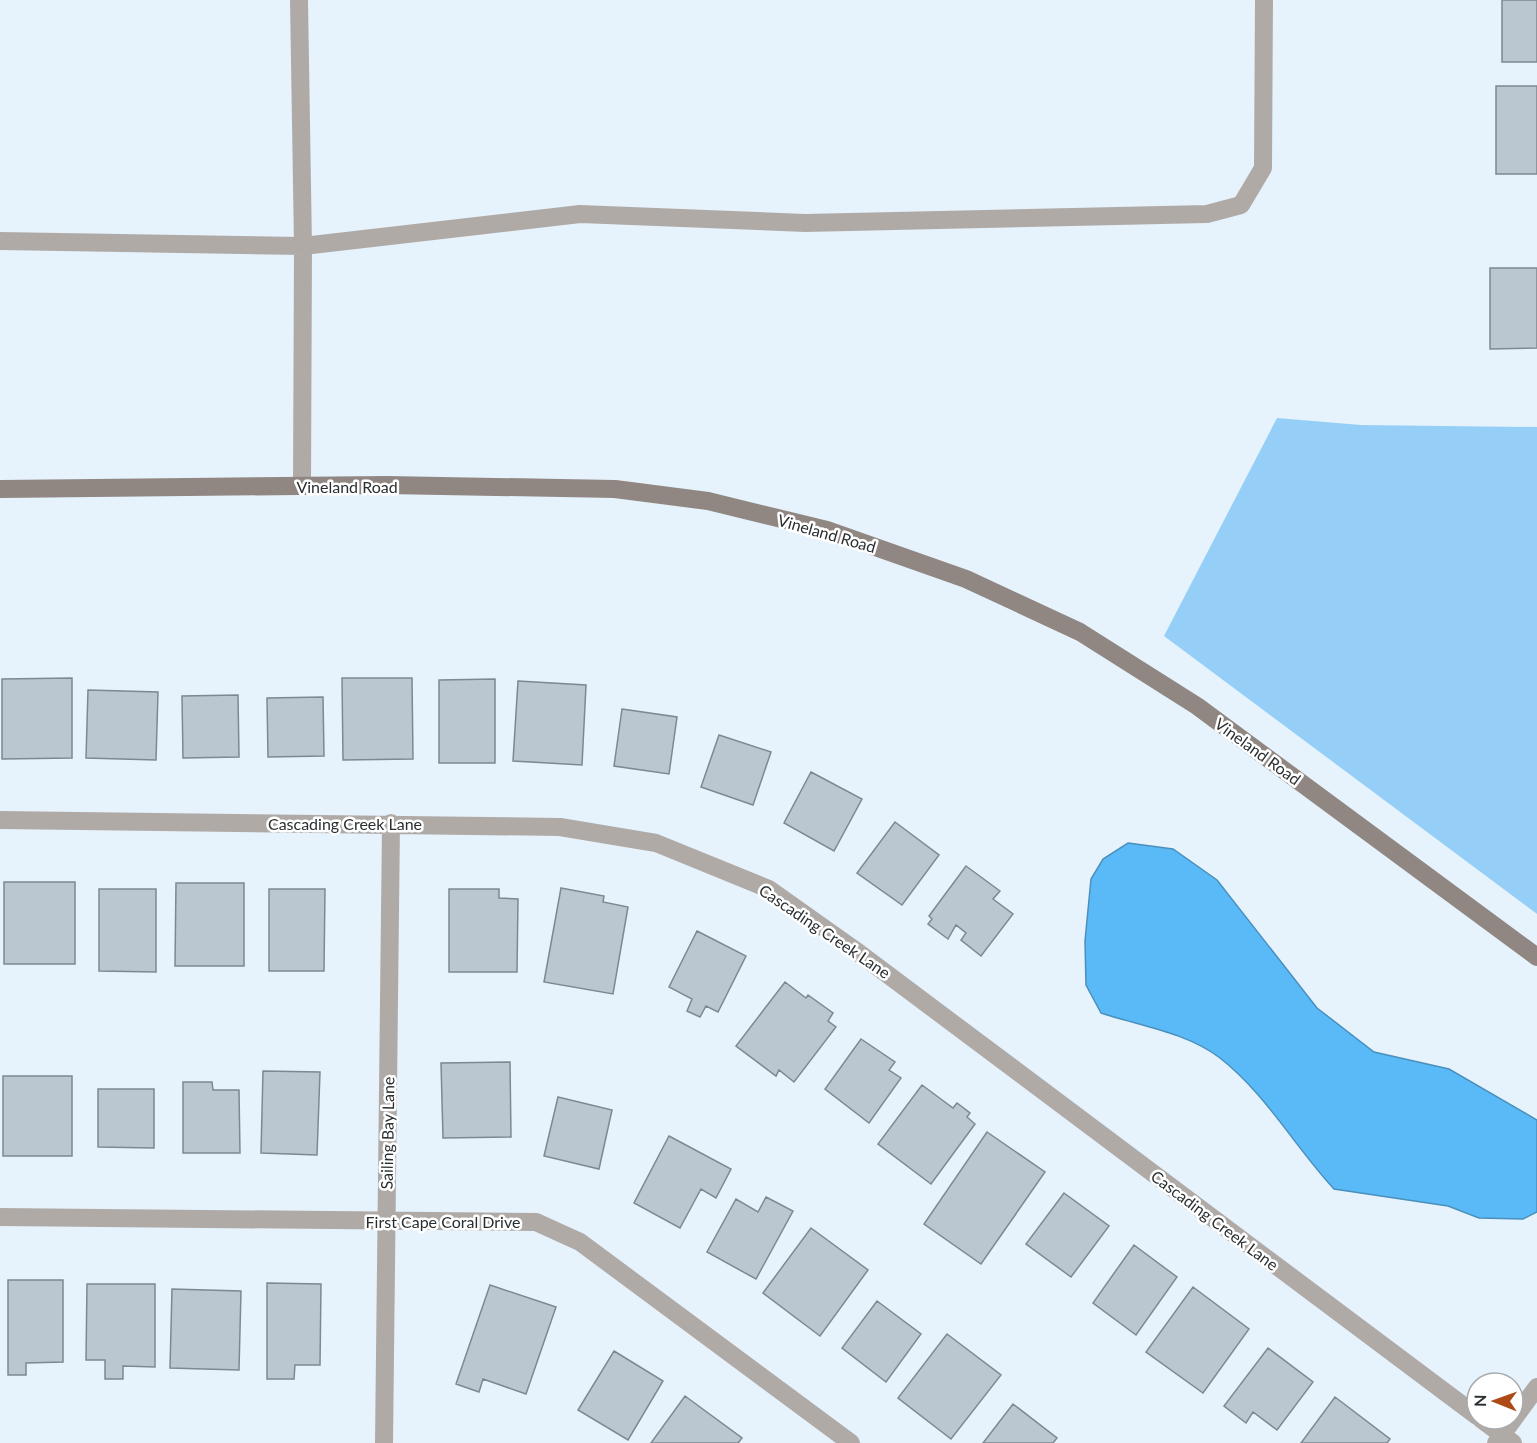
<svg xmlns="http://www.w3.org/2000/svg" width="1537" height="1443" font-family="Lato,sans-serif">
<rect width="100%" height="100%" fill="#e6f3fc"/>
<path fill="#95cff7" d="M1277,418L1361,425L1537,427V914L1164,636Z"/>
<path fill="#59baf7" stroke="#4b90bc" stroke-width="1.5" d="M1128,843L1173,849L1217,880L1317,1008L1374,1052L1449,1069L1537,1120V1212L1523,1219L1479,1218L1448,1206L1334,1189C1295,1147 1266,1094 1220,1058C1186,1032 1140,1026 1101,1013L1086,985L1085,941L1091,879L1103,859Z"/>
<path fill="#bbc7d0" stroke="#7d8890" stroke-width="1.5" d="M1502,0H1537V62H1502Z
M1496,86H1537V174H1496Z
M1490,268H1537V348L1490,349Z
M72,678V758L2,759V679Z
M342,678H412L413,759L343,760Z
M495,679V763H439V680Z
M518,681L586,685L582,765L513,761Z
M88,690L158,692L156,760L86,758Z
M238,695L239,757L183,758L182,696Z
M323,697L324,756L268,757L267,698Z
M622,709L677,717L669,774L614,766Z
M719,735L771,752L753,805L701,787Z
M811,772L862,799L834,851L784,823Z
M895,822L939,855L902,905L857,873Z
M966,866L1000,891L993,899L1013,914L981,956L961,940L966,933L956,925L948,939L928,924L932,919L929,916Z
M4,882H75V964H4Z
M176,883H244V966H175Z
M561,888L604,896L603,902L628,907L613,994L544,982Z
M99,889H156V972L99,971Z
M269,889H325L324,971H269Z
M449,889H499V898L518,899L517,972H449Z
M697,931L746,956L718,1012L706,1006L700,1017L687,1011L692,999L669,987Z
M785,982L806,998L808,995L833,1013L828,1021L836,1027L794,1082L779,1070L776,1076L736,1046Z
M861,1039L895,1062L889,1070L901,1078L869,1123L825,1089Z
M510,1062L511,1137L443,1138L441,1063Z
M263,1071L320,1072L317,1155L261,1153Z
M3,1076H72V1156H3Z
M183,1082H212L213,1090H239L240,1153H183Z
M922,1085L953,1108L957,1103L970,1113L967,1117L975,1124L931,1184L878,1144Z
M98,1089H154V1148L98,1147Z
M558,1097L612,1110L599,1169L544,1156Z
M987,1132L1045,1172L981,1264L924,1224Z
M669,1136L731,1169L716,1198L701,1189L680,1228L634,1203Z
M1064,1193L1109,1226L1071,1277L1026,1244Z
M766,1197L793,1211L756,1279L707,1252L736,1199L758,1212Z
M811,1228L868,1270L820,1336L763,1293Z
M1134,1245L1177,1277L1136,1335L1093,1303Z
M8,1280H63V1362L26,1363V1375H8Z
M267,1283L321,1284L320,1365H295L294,1379H267Z
M87,1284H155V1367L123,1366V1379H105V1360H86Z
M490,1285L556,1307L526,1394L483,1379L479,1392L456,1384Z
M1193,1287L1249,1329L1203,1393L1146,1352Z
M172,1289L241,1291L239,1370L170,1368Z
M877,1301L921,1334L886,1382L842,1348Z
M947,1334L1001,1375L951,1439L898,1398Z
M1268,1348L1313,1382L1277,1430L1253,1412L1246,1423L1224,1406Z
M614,1351L663,1381L628,1440L578,1410Z
M685,1396L742,1438L738,1443H651Z
M1335,1397L1390,1439L1387,1443H1301Z
M1013,1404L1057,1438L1053,1443H983Z"/>
<g fill="none" stroke-linecap="round" stroke-linejoin="round">
<path stroke="#b0aaa7" stroke-width="18" d="M299,0L303,246L302,486
M0,241L303,246L580,214L805,223L1207,214L1241,205L1263,168L1264,0
M0,820L560,827L656,843L769,889L855,950L1477,1416
M0,1217L536,1222L580,1242L851,1443
M1481,1419L1513,1443
M384,1443L391,823
M1496,1443L1537,1387"/>
<path stroke="#908783" stroke-width="18" d="M0,489L387,485L615,489L708,501L827,530L966,579L1080,632L1197,706L1537,957"/>
</g>
<g text-anchor="middle" dominant-baseline="central" stroke-width="5" stroke-linejoin="round" paint-order="stroke">
<g font-size="16" fill="#292e31" stroke="#fff">
<text x="347" y="486">Vineland Road</text>
<text transform="translate(827 533) rotate(16)">Vineland Road</text>
<text transform="translate(1258 751) rotate(36)">Vineland Road</text>
<text x="345" y="823">Cascading Creek Lane</text>
<text transform="translate(825 931) rotate(34)">Cascading Creek Lane</text>
<text transform="translate(387 1133) rotate(-89)">Sailing Bay Lane</text>
<text transform="translate(1215 1220) rotate(37)">Cascading Creek Lane</text>
<text x="443" y="1221">First Cape Coral Drive</text>
</g>
</g>
<g transform="translate(1495 1401) rotate(271)"><circle r="28" fill="#ffffff" stroke="#a9abad" stroke-width="1.5"/>
<path d="M0-4.5L10 22L0 15L-10 22Z" fill="#ae4a15"/>
<text y="-9" font-size="16" font-weight="bold" text-anchor="middle" fill="#292e31">N</text>
</g>
</svg>
